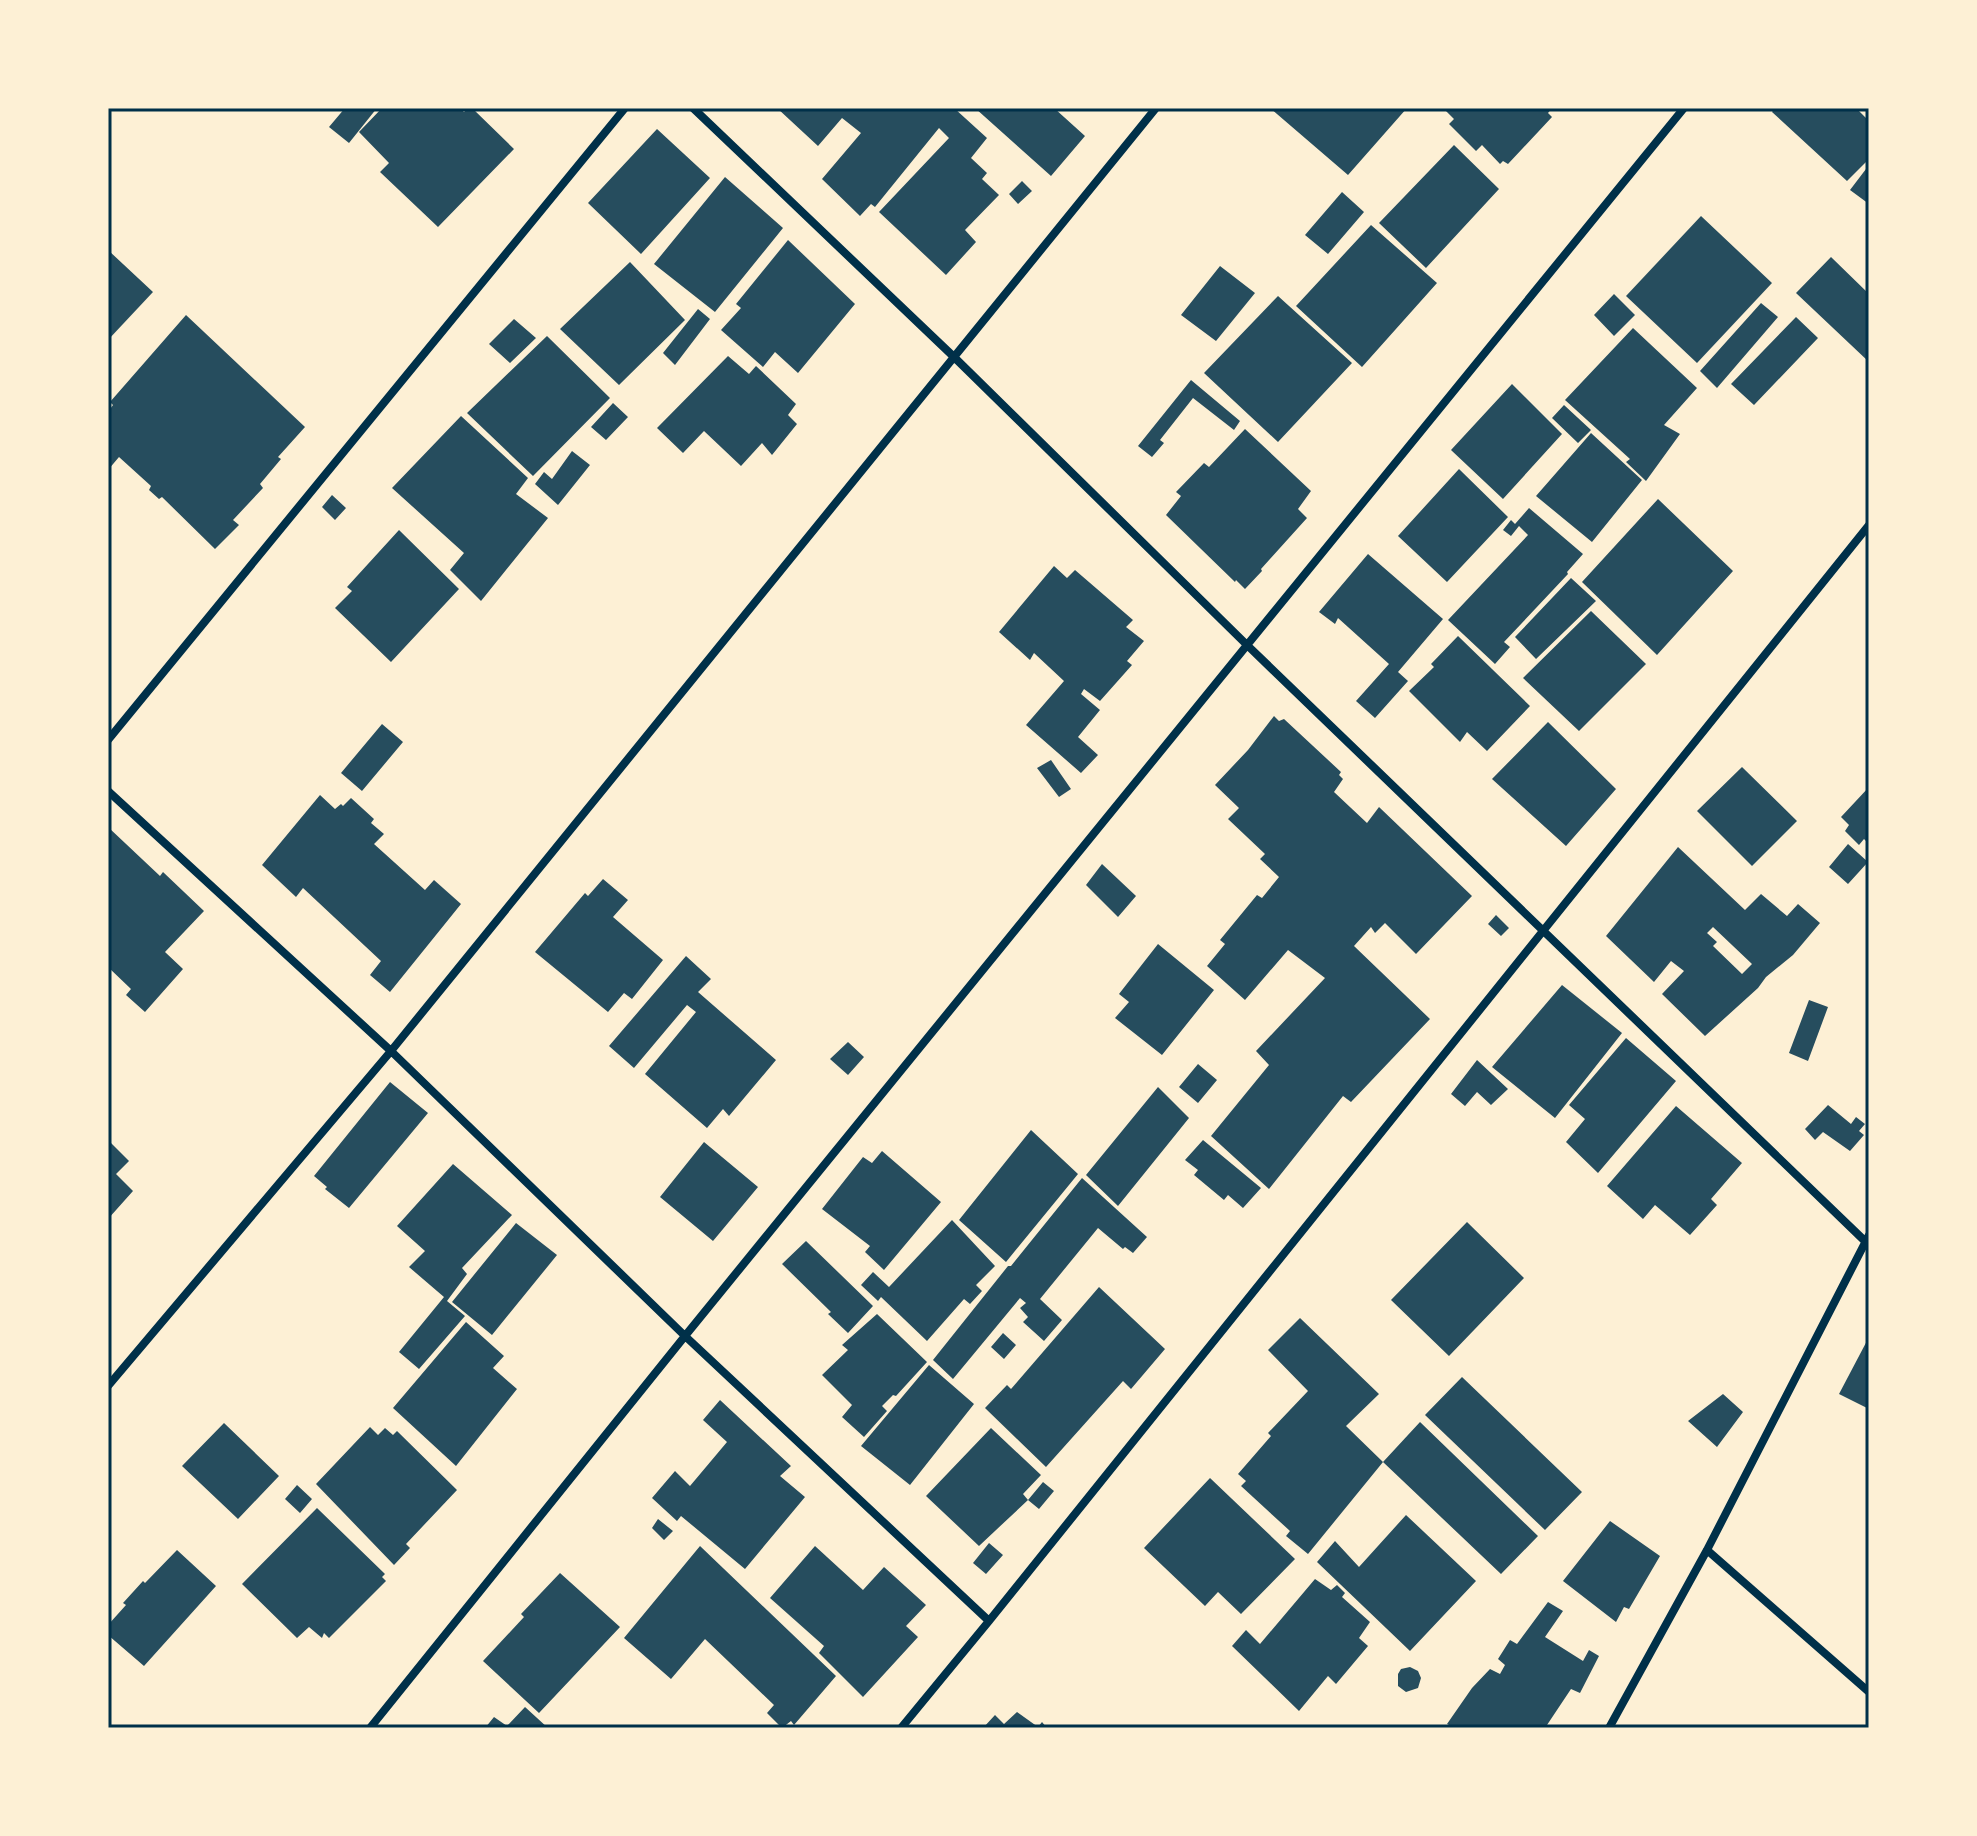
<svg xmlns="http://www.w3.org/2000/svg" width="1977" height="1836" font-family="Helvetica,sans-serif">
<rect width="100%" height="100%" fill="#fdf0d5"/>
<path fill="#264d5e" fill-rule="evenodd" d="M345,108H377L349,143L329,127Z
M382,108H460L464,112L468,108H472L514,149L438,227L380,172L389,163L359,132Z
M777,108H954L987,138L971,158L987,173L982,179L999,195L965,230L976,242L946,275L879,212L949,138L939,128L875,207L871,204L860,216L822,179L861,133L842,118L818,146Z
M975,108H1054L1085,136L1051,176Z
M1270,108H1407L1348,175Z
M1443,108H1552L1548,113L1552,117L1508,164L1503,161L1500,164L1482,145L1476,151L1449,124L1454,119Z
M1775,108H1856L1869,121V159L1847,181L1772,112Z
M657,129L710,178L641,254L588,203Z
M1454,145L1499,189L1426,268L1379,223Z
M1866,169L1869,171V204L1850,190Z
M725,177L783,228L715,312L654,264Z
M1022,181L1032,191L1018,204L1009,194Z
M1342,192L1364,212L1328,254L1305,235Z
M1701,216L1772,283L1697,363L1626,296Z
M1371,225L1437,283L1362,367L1296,306Z
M788,240L855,304L798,373L775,352L763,367L721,330L741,308L736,304Z
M108,250L153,292L108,340Z
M1831,257L1869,294V362L1796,293Z
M630,262L685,320L619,385L560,329Z
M1220,266L1255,293L1216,341L1181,315Z
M1614,294L1635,315L1614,336L1594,315Z
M1278,296L1352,363L1278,442L1204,373Z
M1761,303L1778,317L1717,388L1700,371Z
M698,309L710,319L675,365L663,353Z
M186,315L305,427L278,457L281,459L260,484L263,488L233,520L239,525L215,549L162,497L159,499L149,490L151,486L119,457L108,470V412L113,405L110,402Z
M1796,317L1818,338L1754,405L1731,384Z
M514,319L536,338L510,363L489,344Z
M1633,328L1697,388L1664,425L1680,434L1646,481L1626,462L1630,459L1565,400Z
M547,336L610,398L533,476L467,413Z
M728,356L749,374L756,366L796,404L788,415L797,424L772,455L762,443L741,466L704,431L683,453L657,428Z
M1191,380L1240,421L1234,430L1193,398L1160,440L1164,443L1152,457L1138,446Z
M1512,384L1562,434L1503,499L1451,450Z
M613,403L628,417L606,440L591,427Z
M1564,405L1591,430L1578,443L1552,418Z
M461,416L528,478L516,494L548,518L481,601L450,570L464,553L392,488Z
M1245,429L1311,491L1298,509L1307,518L1261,569L1262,571L1245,589L1236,580L1235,582L1166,515L1181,496L1176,492L1204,463L1209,467Z
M1591,433L1642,480L1592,542L1536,496Z
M572,451L590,465L558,505L535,484L544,472L552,479Z
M1459,469L1508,517L1447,582L1398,536Z
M332,495L346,508L335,520L322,507Z
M1658,499L1733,571L1657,655L1582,582Z
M1529,508L1583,554L1567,572L1568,574L1504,642L1510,647L1495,664L1448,620L1528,535L1519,526L1511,536L1503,530L1511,520L1515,524Z
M399,530L459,589L391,662L335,608L352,591L347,587Z
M1368,554L1443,619L1398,672L1408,681L1375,718L1356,701L1389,664L1338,618L1335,624L1319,612Z
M1054,566L1067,578L1075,570L1133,620L1126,627L1144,641L1127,661L1132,665L1100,701L1084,689L1081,694L1100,710L1078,737L1098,755L1081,773L1026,725L1064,681L1034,653L1030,660L999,632Z
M1571,578L1596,601L1536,659L1515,637Z
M1591,611L1646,664L1579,731L1523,678Z
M1458,636L1530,706L1487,751L1467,732L1460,742L1409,691L1434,667L1431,664Z
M1274,716L1279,721L1284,719L1341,772L1339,775L1343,779L1334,792L1367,823L1379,807L1472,896L1416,954L1385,923L1375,933L1371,927L1354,946L1430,1019L1351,1102L1343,1096L1269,1189L1211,1136L1269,1065L1256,1051L1325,978L1288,950L1245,1000L1207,966L1225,944L1220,940L1257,895L1262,898L1279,877L1260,859L1265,854L1228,819L1239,808L1215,785L1248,750Z
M1548,722L1616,789L1566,846L1492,779Z
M382,724L403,742L362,791L341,773Z
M1051,760L1071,789L1059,797L1037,768Z
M1742,767L1797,821L1752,866L1697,811Z
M1869,787V844L1864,839L1859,845L1845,831L1849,825L1841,817Z
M320,795L335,809L341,804L343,806L351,798L374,819L371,823L384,834L374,844L425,890L434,880L461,904L390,992L370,975L381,961L303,888L296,897L262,865Z
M108,827L160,876L163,872L204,911L165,952L183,969L145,1012L126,995L131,989L108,967Z
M1848,844L1868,862L1848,884L1829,867Z
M1678,847L1745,910L1761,894L1787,916L1798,904L1820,923L1793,955L1766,977L1758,988L1705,1036L1662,994L1684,971L1671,961L1654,982L1606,936ZM1713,927L1752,964L1742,974L1713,946L1717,942L1707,933Z
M1102,864L1136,896L1118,917L1086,885Z
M603,879L628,900L613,917L663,960L632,999L624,993L608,1012L535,952L585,893L588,896Z
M1496,915L1509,928L1501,936L1488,924Z
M1158,944L1214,990L1162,1055L1115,1018L1129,1002L1119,994Z
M686,956L711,979L698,992L776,1060L729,1116L723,1109L707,1128L645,1074L696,1012L687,1005L634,1068L609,1046Z
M1562,985L1622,1033L1555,1118L1492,1067Z
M1809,1000L1828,1007L1808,1061L1789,1053Z
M1626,1038L1676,1081L1598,1173L1566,1142L1585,1119L1569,1105Z
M848,1042L864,1057L848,1075L830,1059Z
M1477,1060L1508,1089L1491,1105L1477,1092L1465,1106L1451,1094Z
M1198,1064L1217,1080L1198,1103L1179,1087Z
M390,1082L428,1113L349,1208L325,1189L327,1187L314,1176Z
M1158,1087L1189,1118L1118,1206L1086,1175Z
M1828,1105L1851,1124L1856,1117L1865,1124L1859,1131L1864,1135L1850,1151L1823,1132L1815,1140L1805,1129Z
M1676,1106L1742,1163L1711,1199L1717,1205L1690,1235L1655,1205L1643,1219L1607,1186Z
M1031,1130L1078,1174L1006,1262L959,1220Z
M108,1140L129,1161L116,1174L133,1191L108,1219Z
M1203,1140L1261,1188L1243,1208L1228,1195L1224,1200L1194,1175L1198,1170L1185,1160Z
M704,1142L758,1187L713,1241L660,1197Z
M882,1151L941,1202L884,1270L865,1252L870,1246L822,1209L863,1157L872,1163Z
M453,1164L512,1215L462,1268L467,1274L447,1301L465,1316L419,1369L399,1352L444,1297L409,1267L425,1251L397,1226Z
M1082,1178L1147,1237L1133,1253L1125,1247L1123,1249L1098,1228L1040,1299L1062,1320L1044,1341L1023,1322L1028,1317L1020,1308L1026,1303L1020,1298L953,1379L933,1360L1008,1266H1011Z
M952,1220L995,1266L976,1285L982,1291L970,1304L964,1299L927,1341L881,1297L878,1301L861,1285L873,1272L889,1287Z
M1467,1222L1524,1278L1449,1356L1391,1300Z
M516,1223L557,1255L492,1335L452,1302Z
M806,1241L873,1306L848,1333L828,1314L831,1312L782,1264Z
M1099,1287L1165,1349L1131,1389L1123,1381L1046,1467L985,1408L1007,1385L1011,1389Z
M877,1314L927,1362L896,1396L893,1395L882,1406L887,1411L864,1437L842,1417L852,1405L822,1375L848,1350L842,1345Z
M1300,1318L1379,1394L1346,1426L1383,1462L1308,1554L1286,1536L1290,1531L1241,1486L1246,1481L1238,1474L1271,1436L1268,1433L1308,1391L1268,1350Z
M466,1322L504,1356L493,1368L517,1389L456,1466L393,1408Z
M1003,1333L1016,1345L1004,1359L991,1347Z
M1869,1337V1409L1839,1394Z
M929,1365L974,1404L910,1485L861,1446Z
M1462,1377L1582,1492L1545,1530L1425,1415Z
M1723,1394L1743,1412L1717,1447L1688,1421Z
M720,1400L791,1466L780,1476L805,1497L745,1569L681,1516L677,1521L652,1498L675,1471L690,1486L727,1442L703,1420Z
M1420,1422L1538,1536L1501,1574L1383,1462Z
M224,1423L279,1476L238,1519L182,1466Z
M370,1427L378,1435L385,1428L393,1435L397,1431L457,1490L406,1544L410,1548L394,1565L316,1484Z
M991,1428L1041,1475L1023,1494L1028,1500L1043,1482L1054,1491L1039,1509L1028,1500L979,1546L926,1496Z
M1210,1478L1295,1559L1241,1614L1218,1592L1205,1606L1144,1548Z
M297,1485L312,1499L300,1513L285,1499Z
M317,1508L385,1574L382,1577L386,1581L329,1638L324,1633L322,1638L309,1627L297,1638L242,1584Z
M1406,1515L1476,1581L1410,1651L1317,1562L1335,1541L1359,1567Z
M658,1519L673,1531L664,1540L652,1528Z
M1610,1521L1660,1556L1629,1609L1624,1607L1616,1622L1563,1581Z
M989,1543L1003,1555L986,1574L973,1563Z
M700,1546L836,1676L794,1725L791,1721L782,1728L767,1713L774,1705L705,1639L671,1679L624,1638Z
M815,1546L863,1590L884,1567L926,1605L906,1626L918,1637L863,1697L819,1653L824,1646L770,1598Z
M177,1550L216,1586L144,1666L108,1635V1625L126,1605L123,1603L143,1581L145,1583Z
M560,1573L620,1627L539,1713L483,1661L524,1617L521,1614Z
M1315,1579L1331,1590L1337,1585L1345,1593L1342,1597L1370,1622L1359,1638L1368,1646L1336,1684L1328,1676L1299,1711L1232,1646L1246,1630L1260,1644Z
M1548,1602L1563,1611L1545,1637L1583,1661L1589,1650L1599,1656L1580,1693L1571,1689L1545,1728H1446L1449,1725L1447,1724L1472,1688L1490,1669L1500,1674L1505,1665L1498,1659L1510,1640L1517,1644Z
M1410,1667L1418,1671L1421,1678L1418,1688L1406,1692L1398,1686V1674L1401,1669Z
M525,1707L548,1728H485L494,1717L507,1726Z
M1017,1712L1038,1727L1042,1722L1047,1728H983L995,1715L1004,1724Z"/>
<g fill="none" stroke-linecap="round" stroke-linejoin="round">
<path stroke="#003049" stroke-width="8" d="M693,108L954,357L1247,645L1869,1245
M108,740L625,108
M108,791L391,1051L685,1336L989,1621
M108,1386L391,1051L1156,108
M1707,1550L1869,1692
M370,1728L685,1336L1684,108
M901,1728L989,1621L1869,525
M1609,1728L1707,1550L1869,1235"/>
</g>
<rect width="1977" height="1836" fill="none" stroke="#fdf0d5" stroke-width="220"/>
<rect x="110" y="110" width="1757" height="1616" fill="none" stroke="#003049" stroke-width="3"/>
</svg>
